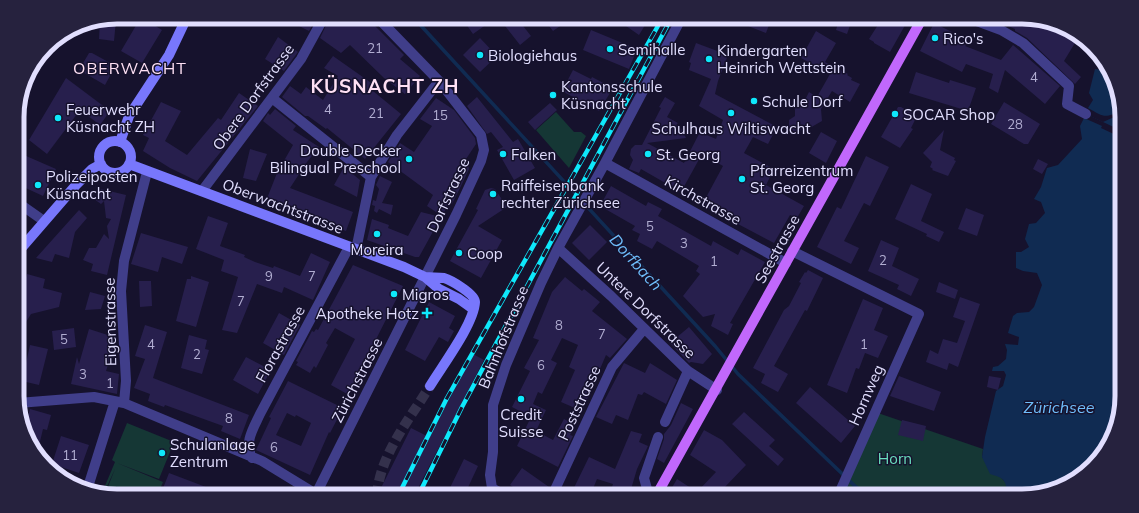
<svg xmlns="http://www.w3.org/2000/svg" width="1139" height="513" font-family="Mulish,sans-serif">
<rect width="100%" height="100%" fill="#16122d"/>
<path fill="#153735" d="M556,112L574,132H581L586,136L569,168L536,130Z
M875,412L983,449L982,457L1007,484V496H842L839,493Z
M127,423L174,442L159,479L117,463L163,482L157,496H117L105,494L115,469L104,493H102L115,462L112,460Z"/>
<path fill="#102b52" d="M1095,69L1108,71L1121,104V110C1105,119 1104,117 1088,108L1093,100L1089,93Z
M1086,114L1103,122L1121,114L1122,396L1114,434L1078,479L1028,496H1009C1004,480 1007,479 990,474L982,457L985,437L996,391L1003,386L1006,375L1004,371H992L993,367L998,366L1006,359L1007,350L1005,344L1018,345L1019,337L1008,333L1013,316L1017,313L1029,312L1034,307L1042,285L1037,273L1023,271L1016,268V252H1021L1029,247L1025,239L1029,224L1036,223L1045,213L1041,202L1034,199L1041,187L1047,168L1058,165L1082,139L1080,126Z"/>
<path fill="#16122d" d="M1086,114L1120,130L1118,136L1101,128L1102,126L1084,118Z"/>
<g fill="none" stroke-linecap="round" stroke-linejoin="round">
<path stroke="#102b52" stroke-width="3.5" d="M413,17L715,346L738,374L856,487L869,496"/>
</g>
<path fill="#271f4d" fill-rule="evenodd" d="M141,17L162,30L142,63L121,51Z
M281,17H317L309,31Z
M330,17H366L404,55L400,59L420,76L405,94L384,78L350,45L341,53L320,38Z
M461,17H497L473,34Z
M508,17H516L531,36L520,45L502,22Z
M542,17H573L553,31Z
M613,17H650L639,35Z
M725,17H757L769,25L766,33Z
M840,17H853L847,34L836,30Z
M883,17H903L908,20L890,52L874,43V42L869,39Z
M988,17H1022L1056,24L1074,35L1078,38L1064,61L1081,77L1075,84L1027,38L1015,31V29Z
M105,19L116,20L114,41L99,39L100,20Z
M934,23L952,32L949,37L966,45L965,46L1001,60L1013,45L1060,86L1045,104L1005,70L998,93L989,88L993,74L966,64L962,72L920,51Z
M591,30L637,49L629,69L583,50Z
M816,31L836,43L825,62L848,74L847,75L852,78L851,80L860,84L850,102L832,91L821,109L822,121L808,129L805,127L797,133L789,128V120L795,116V106L805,100L809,92L817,97L830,74L801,58Z
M278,37L298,52L284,71L265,59Z
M480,38L497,56L480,72L463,55Z
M696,43L728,55L718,81L715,94L777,127L768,144L753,137L744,153L774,169L766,185L804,206L797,218L790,215L774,243L702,205L723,166L702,154L681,192L641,169L639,173L629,169L633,160L630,155L631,149L635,145H642L661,108L659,107L665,97L675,103L667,117L678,123L676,125L681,128L686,138L647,143L684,163L700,132L716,139L723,120L699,106L711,79L689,70L691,63L689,62Z
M89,53H92L112,64L111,74L105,85L79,70Z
M333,56L377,87L373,91L401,114L365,159L327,128L326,129L308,116H305L282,97L290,86L301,94L306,87L323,100L338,76L324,68Z
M573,70L591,79L592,77L613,88L599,111L562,91Z
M916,72L949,83L950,80L976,88L968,111L909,93Z
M66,78L110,111L100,125L80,110L47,154L29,140Z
M239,93L258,106L197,181L170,168L143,151L149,138L143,135L161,102L181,111L165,141L187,155L218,118L221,120Z
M477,97L513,142L518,139L535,168L514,180L497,150L503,147L491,132L487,134L467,106Z
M436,98L454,110L475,138L476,144L466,159L469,169L462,184L452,204L449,203L442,216L427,206L433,195L388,162L400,143L414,152L432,126L420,119Z
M1004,102L1040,124L1028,144H1024L991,124Z
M550,103L557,110L535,130L528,122Z
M898,107H901L917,116L911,128L913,129L900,148L881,137Z
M275,109L296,126L293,130L319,147L307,162L290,188L353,212L346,231L266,201L277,173L293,145L263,121L268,113L270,115Z
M944,130L940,150L955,158L954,160L956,161L948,176L932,170L933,169L930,167L932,162L923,153Z
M821,132L837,141L826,163L809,153Z
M250,149L267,154L256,181L243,178Z
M17,152L56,169L43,196L17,184Z
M866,156L889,167L870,206L864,203L844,241L859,248L851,264L817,247L837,207L841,209Z
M1038,159L1048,164L1042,174L1033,169Z
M344,167L360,180L357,197L334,185Z
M380,176L392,182L382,203L393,205L391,215L379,209L377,213L374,211L375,206L372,205L373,200L376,201L379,189L376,185Z
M911,184L932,194L921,221L944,232L939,242L926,236L927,234L895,219Z
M611,186L646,206L648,202L662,209L658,216L711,246L713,241L738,255L741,249L765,262L730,323L733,324L728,335L711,326L715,314L703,317L683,296L700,274L696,271L699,266L657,241L652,249L637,241L640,234L632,230L635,226L600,206Z
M491,188L495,189L507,207L478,226L502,240L481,278L450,261L478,210L476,209L485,190Z
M101,189L126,195L107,275L91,271L93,264L83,260L89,248H96L104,234L109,239L107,226L111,219L106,218L104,201L101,204L94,199Z
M966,208L984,215L977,236L958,229Z
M79,210L87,218L75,232L69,258L55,254L52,262L36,258Z
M421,212L441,217L419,257H415L367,240L372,219L389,225L388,228L408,236Z
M208,216L228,223L220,246L245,255L244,257L255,262L273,268L274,266L300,276L311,253L330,262L313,300L284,287L282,293L257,284L237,333L222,330L238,277L221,271L224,260L196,249Z
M590,225L607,242L589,260L572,243Z
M141,233L188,247L182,264L162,257L158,272L131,264Z
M881,240L899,248L892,266L919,279L911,296L897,289L899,285L868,271Z
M353,265L403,286L365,361L367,362L349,395L331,385L355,339L335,328L326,343L328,345L316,368L314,366L310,373L296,365L298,362L296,361L312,331L314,332L316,329L318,330Z
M808,270L823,278L807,311L805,310L774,366L788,374L778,392L761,383L765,374L753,368L784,310L789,306L801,283L799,282L805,272L806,273Z
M27,274L45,279L43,288L62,293L59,307L31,314L26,322L18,319V305Z
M191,276L209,282L196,327L176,321L187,279H191Z
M565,277L582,291L584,289L600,302L592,311L627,339L610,358L606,355L582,411L561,402L575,370L569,367L578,345L562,338L551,360L557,363L542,394L538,392L533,404L546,410L536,431L553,440L564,419L575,425L570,435L573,436L558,467L517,446L531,417L512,407L530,371L524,368L539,340L533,338L552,292Z
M139,281H151L152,306L140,307Z
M939,282L958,290L955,299L936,292Z
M90,292L105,296L101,309L85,310Z
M960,297L980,304L958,367L949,363L947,370L926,362L930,350L938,354L943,339L957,343L965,321L953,317Z
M863,299L883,308L874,330L888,336L878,358L865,353L859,369L856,368L847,393L827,385Z
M429,302L455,316L449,328L454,331L448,342L439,337L425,361L405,350Z
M279,313L300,325L284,355L263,343Z
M145,325L167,332L153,378L249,415L240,439L221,431L223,426L165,405L164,407L148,401L150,394L134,388L145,359L135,356Z
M689,327L712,354L703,364L691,362L689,363L670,343Z
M74,328L76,347L54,350L52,331Z
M89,329L117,338L106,371L119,374L117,394L71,384L77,357L79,364Z
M189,335L207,340L205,349L209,350L202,374L181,368Z
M30,345L48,349L39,385L22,381Z
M473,354L484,360L414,496H377L411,428L429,437Z
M246,357L271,370L258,394L233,380Z
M624,363L645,373L650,363L677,380L666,404L644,392L642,395L638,394L628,420L616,415L612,424L596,417Z
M899,376L941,392L934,411L890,396Z
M989,376L1001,378L998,390L987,387Z
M288,381L343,408L330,433L329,432L310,475L256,450L271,418L269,417ZM287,413L295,417L296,415L311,423L301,446L276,435Z
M810,387L855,426L841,443L796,403Z
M681,403L693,409L664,463L657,459L664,439V434L671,425Z
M30,409L51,415L47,430L43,429L37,454L22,418L27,420Z
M744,412L775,440L769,446L784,459L778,466L732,424Z
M902,420L926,426L923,441L898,435Z
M704,430L722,440L746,465L724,488L725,489L719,496H667L677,479L697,492L716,472L690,455Z
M631,431L642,434L639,442L648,446L637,469L629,496H609L613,484L597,479L590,496H570L589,457L615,469Z
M61,436L89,445L79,473L52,464Z
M464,459L478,466L464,496H446Z
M522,468L549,487L544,496H527L510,485Z
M169,473L227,495V496H160Z"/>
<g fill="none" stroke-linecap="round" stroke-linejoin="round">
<path stroke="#34314c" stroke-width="10" stroke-dasharray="10 5" stroke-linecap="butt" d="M377,496C379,456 409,420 430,386"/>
<path stroke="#403e8a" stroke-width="10" d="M966,17L1001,30L1023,43L1069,86L1067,104L1086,114
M272,98L371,177
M605,163L786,263
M202,191L301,59L324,17
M17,202L44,221
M558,248L611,296L688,371L717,390
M356,250L371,177L397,135L439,81
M792,251L919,314L841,489
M18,403L94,397L124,403L262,461L316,494
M124,403L126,381L121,291L124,261L147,172
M665,422L688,371
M252,458C244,442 253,429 260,414L349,247
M492,488L490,475L493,452V405L506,365L541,283L558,248L605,163L682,17
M492,488L506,496
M87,490L115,401
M315,496L456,215L481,161L484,150L481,135L457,104L439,81L377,17
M552,496L612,367L644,329
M649,496L644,478L658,437"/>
<path stroke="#7877fc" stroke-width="10" d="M99 157a16 16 0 1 1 32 0a16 16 0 1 1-32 0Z
M120,142L129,116L169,55L187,17
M129,164L404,267L425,277L439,289L459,299L473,309
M18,252L76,185L92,169L101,164
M425,277C431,278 438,277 444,278C451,280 475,294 475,302C474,324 442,366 430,386"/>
<path stroke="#c168fc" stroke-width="10" d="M656,496L923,17"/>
<defs>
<path id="rail" d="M398,496L447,398L663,17
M418,496L462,407L672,17"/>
</defs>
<use href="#rail" stroke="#0ee8fb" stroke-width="4.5"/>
<use href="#rail" stroke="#16122d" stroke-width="3" stroke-dasharray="9" stroke-linecap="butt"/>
</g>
<g fill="#0ee8fb" stroke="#16122d" stroke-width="1.5">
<circle cx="935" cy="38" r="4"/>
<circle cx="610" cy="49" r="4"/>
<circle cx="480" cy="55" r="4"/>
<circle cx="709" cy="59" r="4"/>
<circle cx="553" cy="95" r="4"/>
<circle cx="754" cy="101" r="4"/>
<circle cx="731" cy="113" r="4"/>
<circle cx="895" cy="114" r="4"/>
<circle cx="58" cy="118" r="4"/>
<circle cx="503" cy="154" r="4"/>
<circle cx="648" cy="154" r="4"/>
<circle cx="409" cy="159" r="4"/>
<circle cx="742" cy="179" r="4"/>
<circle cx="38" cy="185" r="4"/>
<circle cx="493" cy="194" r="4"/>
<circle cx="377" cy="234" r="4"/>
<circle cx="459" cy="253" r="4"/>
<circle cx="394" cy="294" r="4"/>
<path d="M425 307h4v4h4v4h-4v4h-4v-4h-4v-4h4z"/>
<circle cx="521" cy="399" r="4"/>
<circle cx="162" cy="453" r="4"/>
</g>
<g text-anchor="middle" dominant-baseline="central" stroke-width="3" stroke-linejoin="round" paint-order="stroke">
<g font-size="13" fill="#b2aed2">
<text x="375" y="48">21</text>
<text x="1034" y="77">4</text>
<text x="328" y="109">4</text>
<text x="376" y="113">21</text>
<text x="440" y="115">15</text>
<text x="1015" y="124">28</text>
<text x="650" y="226">5</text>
<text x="684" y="243">3</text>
<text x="883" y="260">2</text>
<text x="714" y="261">1</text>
<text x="269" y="276">9</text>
<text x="312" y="276">7</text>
<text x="241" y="301">7</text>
<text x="559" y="325">8</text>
<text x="602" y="334">7</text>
<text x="64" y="339">5</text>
<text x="151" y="344">4</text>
<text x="864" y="344">1</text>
<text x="197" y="354">2</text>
<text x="541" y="365">6</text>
<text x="83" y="374">3</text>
<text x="110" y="383">1</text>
<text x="229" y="418">8</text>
<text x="274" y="447">6</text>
<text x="70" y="455">11</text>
</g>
<g font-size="15" fill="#e1defe" stroke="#16122d" text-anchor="start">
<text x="943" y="38">Rico's</text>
<text x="618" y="49">Semihalle</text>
<text x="717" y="50">Kindergarten<tspan x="717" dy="17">Heinrich Wettstein</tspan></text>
<text x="488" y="55">Biologiehaus</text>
<text x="561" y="86">Kantonsschule<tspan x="561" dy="17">Küsnacht</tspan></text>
<text x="762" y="101">Schule Dorf</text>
<text x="66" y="109">Feuerwehr<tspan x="66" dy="17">Küsnacht ZH</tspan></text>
<text x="903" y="114">SOCAR Shop</text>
<text x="731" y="128" text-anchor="middle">Schulhaus Wiltiswacht</text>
<text x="401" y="150" text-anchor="end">Double Decker<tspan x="401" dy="17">Bilingual Preschool</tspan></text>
<text x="511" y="154">Falken</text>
<text x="656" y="154">St. Georg</text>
<text x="750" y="170">Pfarreizentrum<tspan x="750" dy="17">St. Georg</tspan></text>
<text x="46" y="176">Polizeiposten<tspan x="46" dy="17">Küsnacht</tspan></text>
<text x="501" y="185">Raiffeisenbank<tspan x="501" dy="17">rechter Zürichsee</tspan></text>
<text x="377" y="249" text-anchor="middle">Moreira</text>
<text x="467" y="253">Coop</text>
<text x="402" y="294">Migros</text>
<text x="419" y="313" text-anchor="end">Apotheke Hotz</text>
<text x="521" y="414" text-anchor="middle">Credit<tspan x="521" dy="17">Suisse</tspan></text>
<text x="170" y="444">Schulanlage<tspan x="170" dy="17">Zentrum</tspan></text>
</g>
<g font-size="15" fill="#e1defe" stroke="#16122d">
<text transform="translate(253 97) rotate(-54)">Obere Dorfstrasse</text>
<text transform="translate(448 195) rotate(-65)">Dorfstrasse</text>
<text transform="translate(703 200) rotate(29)">Kirchstrasse</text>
<text transform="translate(283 206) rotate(21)">Oberwachtstrasse</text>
<text transform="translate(777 249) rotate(-61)">Seestrasse</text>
<text transform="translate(646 310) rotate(44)">Untere Dorfstrasse</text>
<text transform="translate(110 322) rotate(-91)">Eigenstrasse</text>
<text transform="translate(503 337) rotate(-68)">Bahnhofstrasse</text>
<text transform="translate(280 344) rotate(-61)">Florastrasse</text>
<text transform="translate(357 380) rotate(-63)">Zürichstrasse</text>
<text transform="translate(866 395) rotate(-66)">Hornweg</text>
<text transform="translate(579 403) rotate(-65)">Poststrasse</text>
</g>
<g font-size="15" fill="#6adfbf" stroke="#16122d">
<text x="895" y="458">Horn</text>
</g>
<g font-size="16" letter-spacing="1" fill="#fee0f4" stroke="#16122d">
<text x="130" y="68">OBERWACHT</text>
</g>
<g font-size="16" font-style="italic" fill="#6fbefc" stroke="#16122d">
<text transform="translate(636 262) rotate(48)">Dorfbach</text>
<text x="1059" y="407">Zürichsee</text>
</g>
<g font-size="19" font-weight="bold" letter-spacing="1" fill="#fee0f4" stroke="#16122d">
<text x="385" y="86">KÜSNACHT ZH</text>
</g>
</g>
<path d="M0 0H1139V513H0ZM117 24H1022A93 93 0 0 1 1115 117V396A93 93 0 0 1 1022 489H117A93 93 0 0 1 24 396V117A93 93 0 0 1 117 24Z" fill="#26223e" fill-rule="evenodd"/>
<path fill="none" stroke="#e1defe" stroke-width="5" d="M117 24H1022A93 93 0 0 1 1115 117V396A93 93 0 0 1 1022 489H117A93 93 0 0 1 24 396V117A93 93 0 0 1 117 24Z"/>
</svg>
